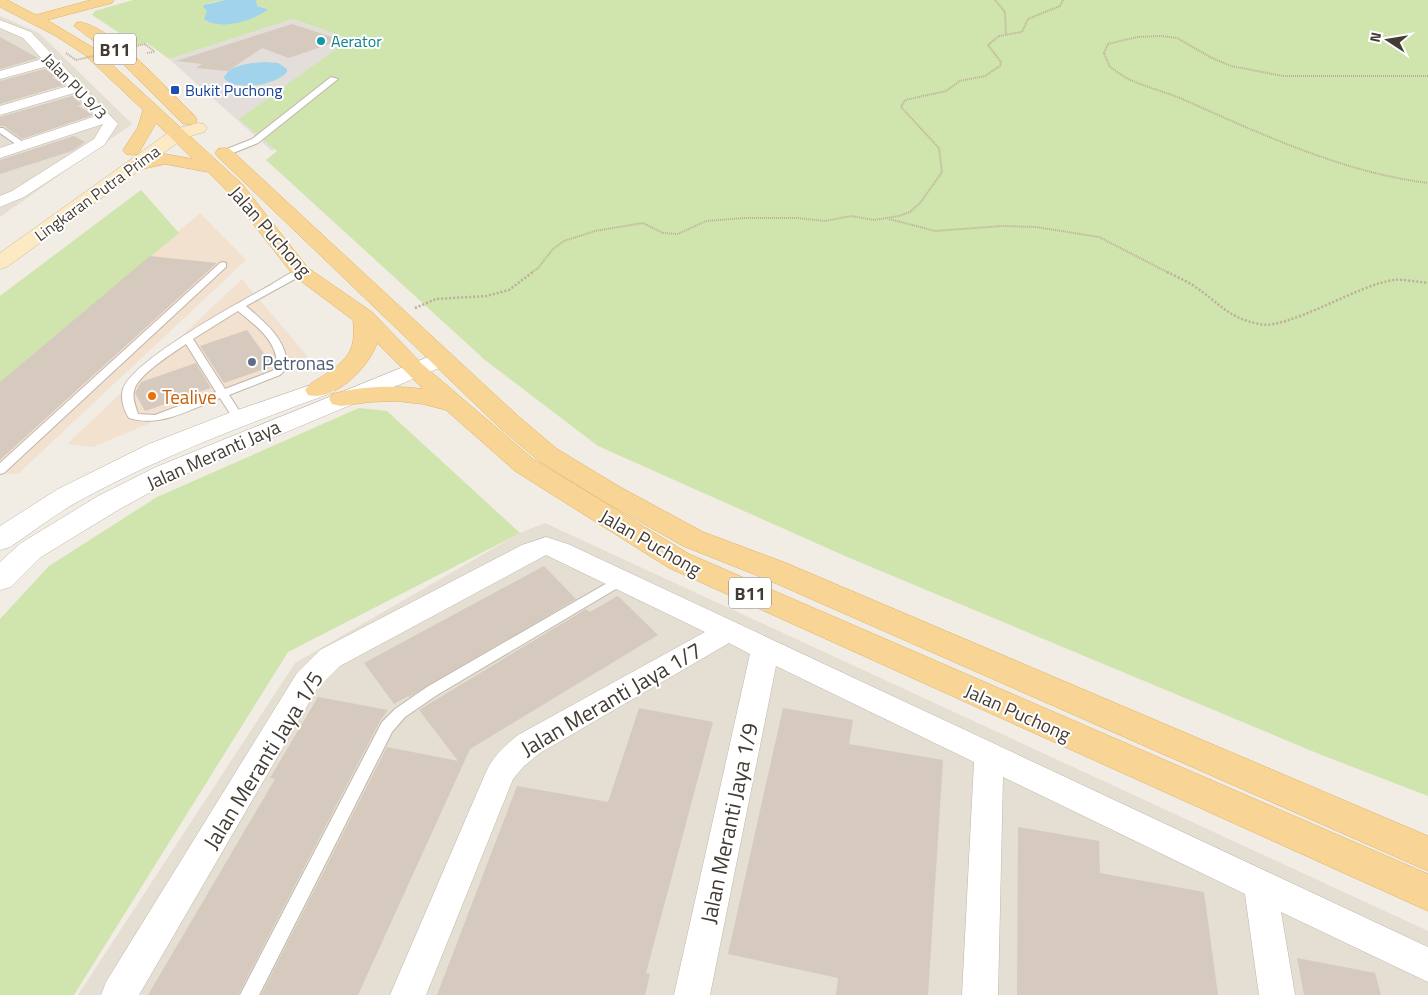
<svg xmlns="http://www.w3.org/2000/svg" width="1428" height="995" font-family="'Titillium Web',sans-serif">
<rect width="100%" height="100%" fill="#f1ece4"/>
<path fill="#e5ded3" d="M0,16L39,33L132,124L0,217Z
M545,523L1428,931V995H78L295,663L520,533Z"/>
<path fill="#f3e1d0" d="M200,213L246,260L18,474L0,473V381Z
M242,279L308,357L93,447L67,444Z"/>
<path fill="#e3ded9" d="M293,19L353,40L386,56L272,151L169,59Z"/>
<path fill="#d0e4ae" d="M133,0H225L209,3L207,21C230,27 248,20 267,8L256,6V0H1428V796L1319,754L845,556L598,446L485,360L266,160L277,151L239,119L350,39L293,19L169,59L147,43L138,45L92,15L95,11Z
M141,190L179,233L0,383V296Z
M359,408L387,411L520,533L288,652L74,995H0V619L49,566L157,497Z"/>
<path fill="#a2d3ec" d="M225,0H256L257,6L268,9C254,21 220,31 204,19L207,11L203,7L204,5Z
M265,62L278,63L287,69V72C277,85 235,92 224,78C229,64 252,63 265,62Z"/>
<path fill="#d5cabd" d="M292,24L341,40L289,58L262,48L228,71L196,68L202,64L176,61Z
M0,37L38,58L0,69Z
M45,69L55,76L52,77L64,85L0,104V81Z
M72,96L82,104L78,106L93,115L22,139L4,126H0V117Z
M74,136L85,142L72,151L0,174V160Z
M150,256L217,263L0,460V382Z
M247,330L273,366L224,383L200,346Z
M196,363L211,388L145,411L135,393L141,382Z
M544,566L576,599L409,697L408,696L394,704L364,663Z
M618,596L658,635L470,749L358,995H261L387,747L458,761L419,710L586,609L590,612Z
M318,697L388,710L380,721L238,995H148L275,779L270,778Z
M639,708L713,722L646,973L650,974L645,995H437L517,786L608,802Z
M783,708L853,720L849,744L943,760L928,995H836L838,978L728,954Z
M1018,827L1099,841L1100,873L1204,892L1218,995H1017Z
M1297,958L1375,973L1381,995H1304Z"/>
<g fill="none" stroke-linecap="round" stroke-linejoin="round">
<defs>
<path id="service" d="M331,77L338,79L258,143L228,155H222V151L252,139Z
M0,128H3L27,145L20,147L0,133Z
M223,262L226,263V267L4,473L0,474V463L220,263Z
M301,269L304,270V274L246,306C265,323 288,340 287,368L280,375L229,395L244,418L242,420H234L220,398C191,409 160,428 129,418C124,411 120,398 123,389C133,360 238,303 267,287C278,281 289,272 301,269ZM238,311C256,326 278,341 277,367L272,371L225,389L193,339ZM186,344L216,392L155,415L138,414C136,407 132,398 134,391C137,375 173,353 186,344Z
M621,575L626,577L628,580L626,583L437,695L405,717L392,732L259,995H240L382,722L395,709L427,687Z"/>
<path id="minor" d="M0,20L31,32L118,124L104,145L24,197L0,207V196L12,191L94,139L103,124L0,158V148L96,116L74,93L0,115V106L68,86L48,66L0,79V71L42,59L23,38L0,28Z
M546,537L568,544L1428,947V982L1281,912L1295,995H1259L1245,894L1003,777L998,995H962L974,762L776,666L710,995H674L750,654L729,643L540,753L524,766L513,779L426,995H390L486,772C493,756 505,746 518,735L705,632L546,555L340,666L317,689L139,995H101L106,982L297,673L320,650L341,639L522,545Z"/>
<path id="tertiary" d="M443,351L451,353L455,358L451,363L174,479L118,510L41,557L11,587L0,590V562L21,543L98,496L156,467Z
M325,380L334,382L337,387L334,392C247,424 161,456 79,501C55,514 33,532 10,547L0,550V526L58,489L149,444L229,413Z"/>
<path id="secondary" d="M198,123L204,124L207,128L204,132L184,138L7,267L0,269V253L172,130Z"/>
<path id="primary" d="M0,0H7L36,15L91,0H114L112,3L47,20L95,49L242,184L308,268L372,312L422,364L533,459L689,554L1428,874V911L669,568L515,471L446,410L423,404L396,401L370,402L341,406L332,404L329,399L332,394C362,386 392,385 423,389L377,343C369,367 335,402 308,395L305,390C309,384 314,381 320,378C346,361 357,352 353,320L294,276L228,192L208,172L165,164L134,171L128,170L125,166L128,162L165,154L193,159L156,123L138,154L132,155L126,154L123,150L138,127L143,110L85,55L56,36L0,7Z
M81,22C118,31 167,90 195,116L197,120L195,124H183L119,60L74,26L76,23Z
M224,148L230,149L518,416L557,449L620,487L703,532L786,563L1428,836V871L766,579L683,546L600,499L539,461L500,428L218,157L215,153L218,149Z"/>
</defs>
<use href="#service" stroke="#bfb6aa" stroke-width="2"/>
<use href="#minor" stroke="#bfb6aa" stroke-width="1"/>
<use href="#tertiary" stroke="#bfb6aa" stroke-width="1"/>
<use href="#secondary" stroke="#cfbc96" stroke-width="1"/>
<use href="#primary" stroke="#ddb166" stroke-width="1"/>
<path stroke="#bdae99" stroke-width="2" stroke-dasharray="1 1" stroke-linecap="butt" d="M995,0L1005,12L1006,34
M147,53L155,52
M1428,76H1283L1231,66L1210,57L1177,38L1161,36L1137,37L1108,44L1104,53L1110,67L1126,78C1143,86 1162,91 1180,98C1259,133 1341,172 1428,183
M889,219L935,231L1002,226L1036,227L1099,237L1169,273
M531,273L538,268L553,249L564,241L595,231L643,223L663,233L678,234L706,221L744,218H797L825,221L851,216L874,220L899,216L910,212L920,203L942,172L939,148L901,107L905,100L946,91L960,81L985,76L1000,66L1001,62L988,45L999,36L1022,32L1028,19L1060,6L1063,0"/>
<path stroke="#bdae99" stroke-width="2.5" stroke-dasharray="2 2" stroke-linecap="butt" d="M1167,272C1175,276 1185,280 1194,286C1220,303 1226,317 1259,324C1287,331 1359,284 1394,280C1404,279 1417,282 1428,283
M415,308L436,299L486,296L509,290L533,272"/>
<use href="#service" fill="#fff" fill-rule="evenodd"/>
<use href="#minor" fill="#fff" fill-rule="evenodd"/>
<use href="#tertiary" fill="#fff" fill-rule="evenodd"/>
<use href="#secondary" fill="#fceac4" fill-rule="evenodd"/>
<use href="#primary" fill="#f9d595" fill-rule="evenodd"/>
<path stroke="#bdae99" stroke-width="2" stroke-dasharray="1 1" stroke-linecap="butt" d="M66,53L76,60L145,44L155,52"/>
</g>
<circle fill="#0f9aa8" stroke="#fff" stroke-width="2" cx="321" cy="41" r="5"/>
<rect fill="#1a4fb4" stroke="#fff" stroke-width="2" x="170" y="85" width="10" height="10" rx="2.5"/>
<circle fill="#5c6f8a" stroke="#fff" stroke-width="2" cx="252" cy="362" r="5"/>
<circle fill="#e8710a" stroke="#fff" stroke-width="2" cx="152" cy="396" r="5"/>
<g text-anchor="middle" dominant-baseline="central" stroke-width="4" stroke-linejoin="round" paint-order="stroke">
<g font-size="16" fill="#0d838f" stroke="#fff" text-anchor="start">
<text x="331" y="41">Aerator</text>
</g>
<g font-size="16" fill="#433c34" stroke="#fff">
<text transform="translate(75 86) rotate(46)">Jalan PU 9/3</text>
<text transform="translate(97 193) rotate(-36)">Lingkaran Putra Prima</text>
</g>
<g font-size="16" fill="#164399" stroke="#fff" text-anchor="start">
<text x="185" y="90">Bukit Puchong</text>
</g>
<g fill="#fff" stroke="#7b7671" stroke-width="1">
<rect x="94" y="33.5" width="42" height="31" rx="4"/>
<rect x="729" y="577.5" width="42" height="31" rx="4"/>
</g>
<g font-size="18" font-weight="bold" fill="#433c34">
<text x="115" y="49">B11</text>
<text x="750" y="593">B11</text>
</g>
<g font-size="19" fill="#433c34" stroke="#fff">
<text transform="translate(271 231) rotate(49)">Jalan Puchong</text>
<text transform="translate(213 454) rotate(-24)">Jalan Meranti Jaya</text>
<text transform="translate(651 542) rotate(30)">Jalan Puchong</text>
<text transform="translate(1018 712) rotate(24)">Jalan Puchong</text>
</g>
<g font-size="19" fill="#4e5e75" stroke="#fff" text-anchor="start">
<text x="262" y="362">Petronas</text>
</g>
<g font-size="19" fill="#c56008" stroke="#fff" text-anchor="start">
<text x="162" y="396">Tealive</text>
</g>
<g font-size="22" fill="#433c34" stroke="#fff">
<text transform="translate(611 699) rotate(-30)">Jalan Meranti Jaya 1/7</text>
<text transform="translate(263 760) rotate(-58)">Jalan Meranti Jaya 1/5</text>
<text transform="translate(729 823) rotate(-78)">Jalan Meranti Jaya 1/9</text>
</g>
</g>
<g transform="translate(1388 40) rotate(282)" stroke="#ffffff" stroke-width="4" paint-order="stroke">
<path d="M0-4L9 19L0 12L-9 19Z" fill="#433c34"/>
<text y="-8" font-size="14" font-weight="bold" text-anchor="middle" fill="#433c34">N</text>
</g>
</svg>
